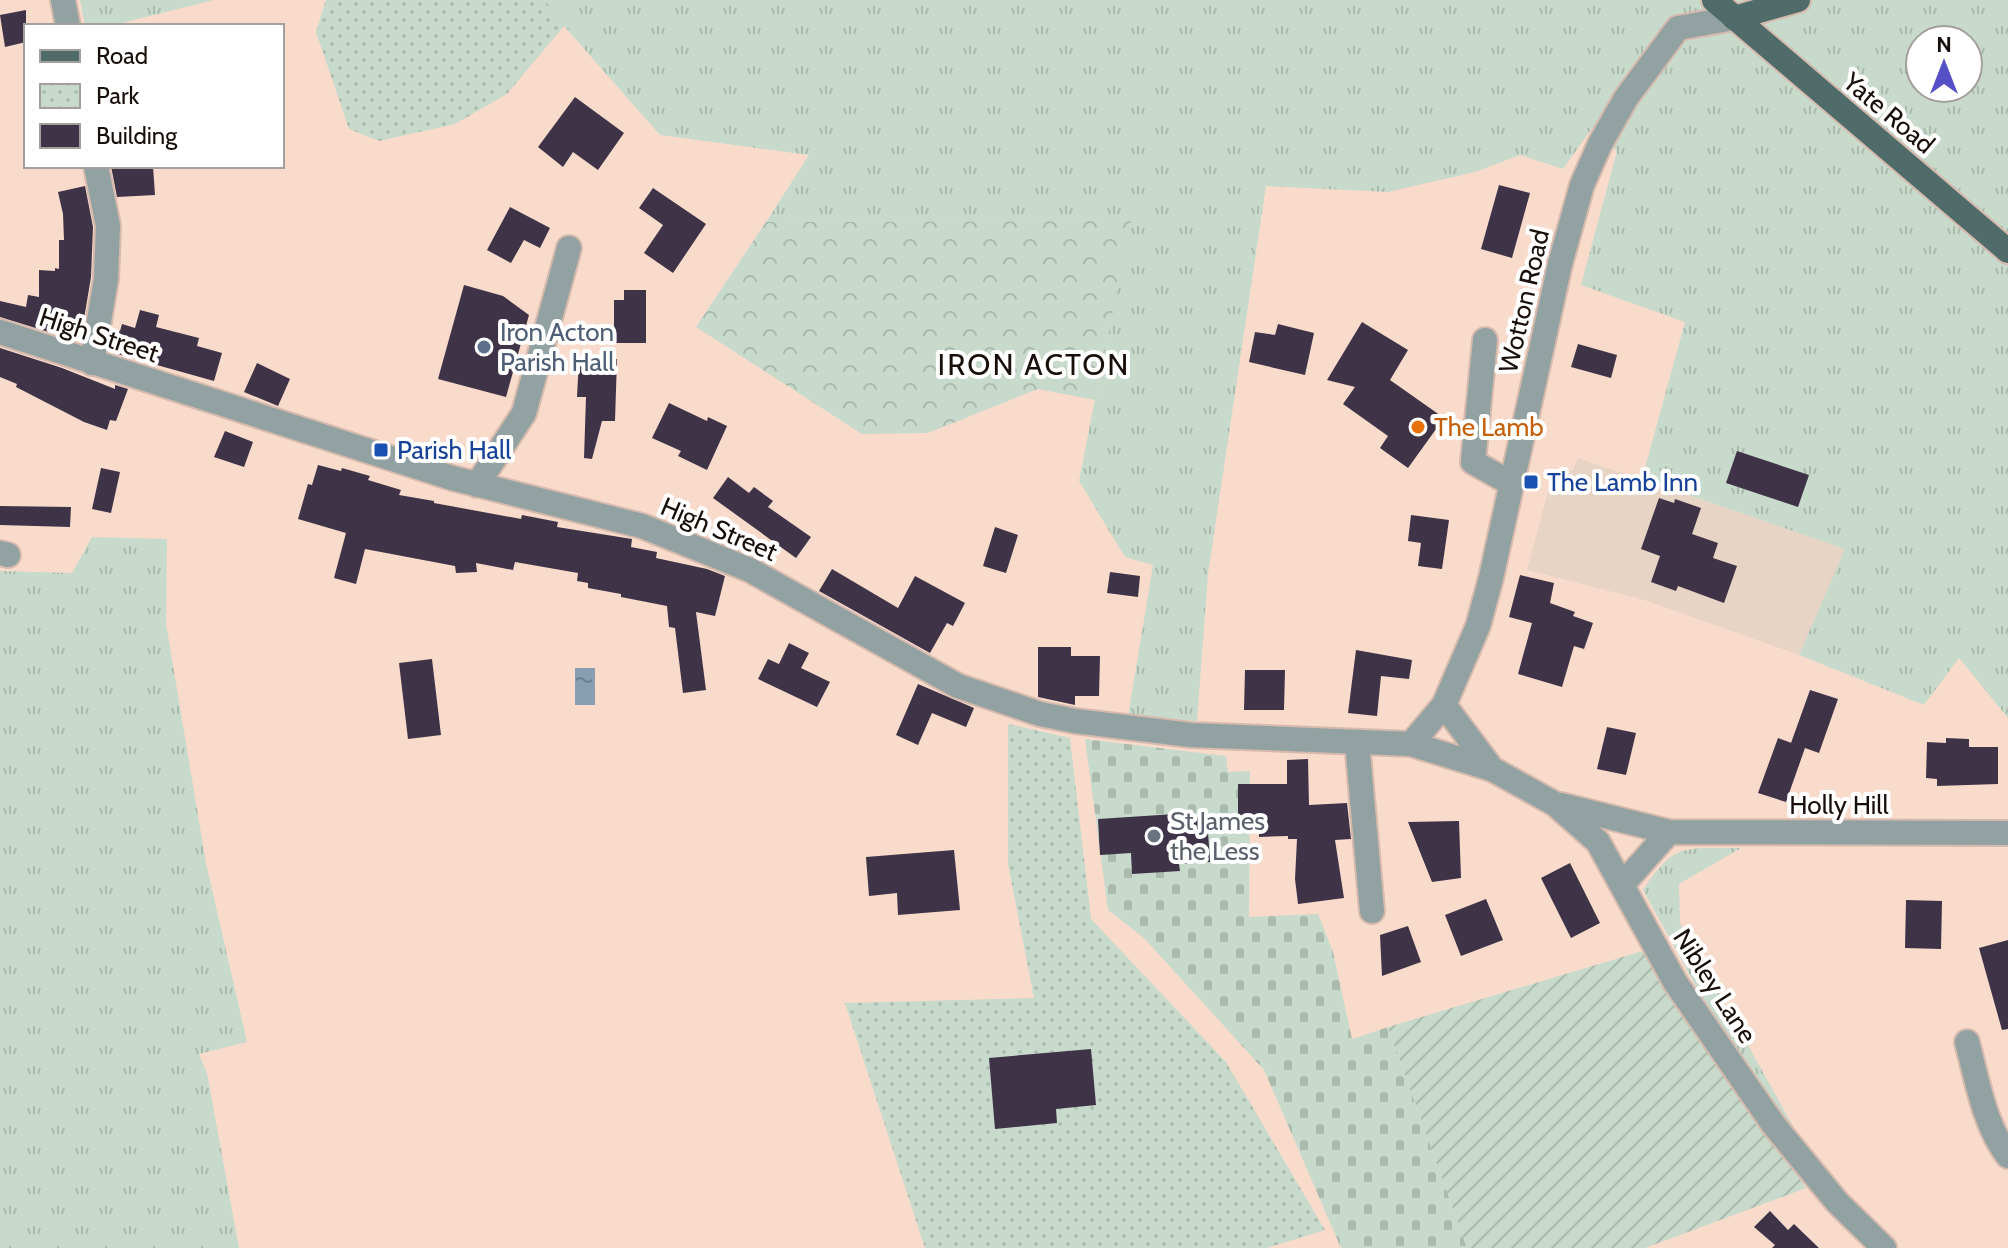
<svg xmlns="http://www.w3.org/2000/svg" width="2008" height="1248" font-family="Cabin,sans-serif">
<defs>
<pattern id="grass-tufts" width="24" height="20" patternUnits="userSpaceOnUse" patternTransform="scale(2)"><rect width="24" height="20" fill="#c7dacb"/><path d="M3 7l-1-3M5 7V3M7 7l1-3M15 17l-1-3M17 17v-4M19 17l1-3" fill="none" stroke="#aabaad"/></pattern>
<pattern id="forest-crowns" width="20" height="18" patternUnits="userSpaceOnUse" patternTransform="scale(2)"><rect width="20" height="18" fill="#c7dacb"/><path d="M2 6a3 3 0 1 1 6 0M12 15a3 3 0 1 1 6 0" fill="none" stroke="#aabaad"/></pattern>
<pattern id="cemetery-stones" width="16" height="16" patternUnits="userSpaceOnUse" patternTransform="scale(2)"><rect width="16" height="16" fill="#c7dacb"/><path d="M2 7V4a2 2 0 0 1 4 0v3zM10 15v-3a2 2 0 0 1 4 0v3z" fill="#aabaad"/></pattern>
<pattern id="park-dots" width="8" height="8" patternUnits="userSpaceOnUse" patternTransform="scale(2)"><rect width="8" height="8" fill="#c7dacb"/><path d="M2 2h.1M6 6h.1" fill="none" stroke="#aabaad" stroke-width="1.8" stroke-linecap="round"/></pattern>
<pattern id="garden-furrows" width="10" height="10" patternUnits="userSpaceOnUse" patternTransform="scale(2)"><rect width="10" height="10" fill="#c7dacb"/><path d="M-1 1l2-2M0 10L10 0M9 11l2-2" fill="none" stroke="#aabaad"/></pattern>
<pattern id="water-ripples" width="26" height="14" patternUnits="userSpaceOnUse" patternTransform="scale(2)"><rect width="26" height="14" fill="#879eb3"/><path d="M2 4q2-2 4 0t4 0M15 11q2-2 4 0t4 0" fill="none" stroke="#6d7f90"/></pattern>
</defs>
<rect width="100%" height="100%" fill="#f9dbcc"/>
<path fill="#e8d4c5" d="M1578,458L1846,549L1799,655L1644,600L1527,570L1552,476L1560,471H1572Z"/>
<path fill="url(#grass-tufts)" fill-rule="evenodd" d="M80,0H214L110,26H85Z
M545,0H2008V718L1959,658L1924,705L1799,655L1845,549L1642,479L1685,322L1581,285L1617,151L1593,127L1563,169L1520,155L1475,172L1388,192L1266,186L1208,574L1197,721L1128,716L1153,565L1125,557L1079,481L1130,221L766,222L809,155L660,135L556,17ZM1920,40H1968V88H1920Z
M92,537L167,539L166,623L206,863L247,1042L199,1054L207,1073L239,1248H0V571L72,573Z
M1741,848L1679,884L1680,923L1799,1137L1712,1016L1643,890C1675,840 1687,849 1741,848Z"/>
<path fill="url(#forest-crowns)" d="M1131,221L1095,400L1038,389L928,433L862,434L696,327L766,222Z"/>
<path fill="url(#cemetery-stones)" d="M1085,739L1226,756L1228,772L1250,771L1249,917L1318,914L1333,952L1352,1039L1388,1027L1467,1248H1341L1264,1070L1144,938L1108,910Z"/>
<path fill="url(#park-dots)" d="M326,0H545L564,26L507,94L455,124L379,141L349,129L316,32Z
M1008,724L1070,738L1091,919L1226,1062L1325,1230L1267,1248H925L845,1003L1034,998L1008,864Z"/>
<path fill="url(#garden-furrows)" d="M1646,950L1764,1129L1806,1188L1645,1248H1467L1388,1027Z"/>
<path fill="url(#water-ripples)" d="M575,668H595V705H575Z"/>
<path fill="#3f3348" d="M26,10V42L5,47L0,15Z
M575,97L624,133L598,170L573,152L563,167L538,147Z
M111,166H153L155,195L117,197Z
M1499,185L1530,193L1512,258L1481,249Z
M85,186L93,227L91,277L81,337L72,335L71,339L0,317V301L26,307L28,295L39,297V270L55,271V268L59,269V240H64L63,214L58,192Z
M653,188L706,224L673,273L644,253L663,225L639,208Z
M510,207L550,228L540,248L524,240L511,263L487,250Z
M464,285L503,296L529,315L506,397L438,379Z
M624,290H646V343H614V300H624Z
M140,310L159,315L156,327L199,338L197,346L222,353L214,381L114,353L113,330L120,331L122,324L135,328Z
M1362,322L1408,350L1390,380L1444,418L1408,468L1380,448L1388,436L1343,404L1355,387L1327,380Z
M1278,324L1314,333L1305,375L1249,362L1255,332L1275,335Z
M1578,344L1617,355L1611,378L1571,367Z
M0,348L62,368L115,389V385L128,389L116,421L110,420L107,430L84,422L16,387L17,384L0,377Z
M579,359H617L615,421H602L592,459L584,458L586,397H577Z
M257,363L290,379L278,406L244,392Z
M669,403L707,421L708,417L727,426L707,470L678,456L681,451L652,438Z
M225,431L253,442L244,467L214,457Z
M1737,451L1809,475L1798,507L1726,483Z
M318,465L341,471L342,468L370,476L368,480L401,490L399,495L434,501V503L521,519L522,515L558,522L557,527L632,539L631,547L657,552L656,558L707,569L725,576L715,616L696,612L706,690L683,693L675,628L669,627L667,606L621,597V594L588,588V583L577,581L578,573L515,562L513,570L476,563L477,572L456,573L455,566L365,549L356,584L334,578L346,533L298,519L308,484L312,485Z
M101,468L120,472L111,513L92,509Z
M728,477L749,493L754,487L773,501L768,507L811,537L796,558L713,498Z
M1659,498L1674,503L1675,499L1701,508L1692,534L1718,543L1713,558L1737,566L1724,603L1678,586L1676,591L1651,582L1660,556L1641,549Z
M0,506L71,507L70,527L0,525Z
M1411,515L1449,520L1442,569L1418,566L1421,543L1408,541Z
M995,527L1018,535L1006,573L983,566Z
M832,569L898,608L915,576L965,603L953,626L947,623L930,653L819,591Z
M1110,572L1140,576L1138,597L1107,593Z
M1520,575L1554,583L1550,603L1575,612L1573,616L1593,623L1584,649L1574,646L1562,687L1518,674L1532,623L1509,617Z
M789,643L809,653L801,668L830,682L817,707L758,679L768,659L779,664Z
M1038,647H1071V656H1100L1099,696H1075V705L1038,697Z
M1356,650L1412,660L1409,679L1381,676L1377,716L1348,713Z
M432,659L441,735L408,739L399,663Z
M1245,670H1285L1284,710H1244Z
M918,684L974,708L966,727L932,713L918,745L896,735Z
M1810,690L1838,699L1819,753L1805,748L1786,802L1758,793L1778,738L1805,748L1791,743Z
M1607,727L1636,733L1626,775L1597,769Z
M1946,738L1969,739V747H1998V784L1937,786V779L1926,778L1927,742L1946,743Z
M1308,759L1309,805L1347,803L1351,839L1335,840L1344,898L1298,904L1295,879L1297,839H1288V836L1259,837V827L1238,828V784H1287V760Z
M1175,814L1176,819L1207,817L1210,862L1179,864L1180,871L1132,874L1131,853L1100,855L1098,819Z
M1459,821L1461,878L1432,882L1408,822Z
M954,850L960,910L898,915L897,893L869,896L866,857Z
M1570,863L1600,923L1571,938L1541,878Z
M1486,899L1503,940L1461,956L1445,915Z
M1906,900L1942,901L1941,949L1905,948Z
M1408,926L1421,962L1382,976L1380,935Z
M2008,940V1029L2002,1030L1979,948Z
M1091,1049L1096,1105L1056,1109L1057,1123L995,1129L989,1058Z
M1770,1211L1788,1230L1794,1224L1819,1248H1772L1775,1245L1754,1227Z"/>
<g fill="none" stroke-linecap="round" stroke-linejoin="round">
<defs>
<path id="minor" d="M63,0L68,26
M0,332L452,478L642,526L750,570L958,686L1040,714L1075,721L1191,735L1411,744L1492,769L1555,804L1598,842L1675,982L1773,1124L1837,1202L1884,1248
M1485,340L1473,462L1512,484
M92,363L106,279L108,226L96,166
M477,485L524,413L569,248
M0,553L8,555
M1444,705L1492,769
M1357,742L1372,911
M1411,744L1444,705L1478,626L1491,578L1560,264L1582,185L1600,144L1626,98L1678,28L1734,18
M1561,805L1669,832L2008,833
M1622,885L1669,832
M1967,1042C1977,1079 1984,1125 2008,1156"/>
<path id="major" d="M1714,0L2008,251
M1734,18L1798,0"/>
</defs>
<use href="#minor" stroke="#d5baad" stroke-width="28"/>
<use href="#major" stroke="#d5baad" stroke-width="28"/>
<use href="#minor" stroke="#92a1a1" stroke-width="24"/>
<use href="#major" stroke="#4f6b6a" stroke-width="24"/>
</g>
<circle fill="#5c6f8a" stroke="#fff" stroke-width="3" cx="484" cy="347" r="8"/>
<circle fill="#e8710a" stroke="#fff" stroke-width="3" cx="1418" cy="427" r="8"/>
<g fill="#1a4fb4" stroke="#fff" stroke-width="3">
<rect x="373" y="442" width="16" height="16" rx="4"/>
<rect x="1523" y="474" width="16" height="16" rx="4"/>
</g>
<circle fill="#6b7280" stroke="#fff" stroke-width="3" cx="1154" cy="836" r="8"/>
<g text-anchor="middle" dominant-baseline="central" stroke-width="8" stroke-linejoin="round" paint-order="stroke">
<g font-size="26" fill="#180e0a" stroke="#fff">
<text transform="translate(1889 113) rotate(40)">Yate Road</text>
<text transform="translate(1524 301) rotate(-77)">Wotton Road</text>
<text transform="translate(99 335) rotate(18)">High Street</text>
<text transform="translate(719 529) rotate(23)">High Street</text>
<text x="1839" y="805">Holly Hill</text>
<text transform="translate(1715 986) rotate(57)">Nibley Lane</text>
</g>
<g font-size="26" fill="#4e5e75" stroke="#fff" text-anchor="start">
<text x="500" y="332">Iron Acton<tspan x="500" dy="30">Parish Hall</tspan></text>
</g>
<g font-size="26" fill="#c56008" stroke="#fff" text-anchor="start">
<text x="1434" y="427">The Lamb</text>
</g>
<g font-size="26" fill="#164399" stroke="#fff" text-anchor="start">
<text x="397" y="450">Parish Hall</text>
<text x="1547" y="482">The Lamb Inn</text>
</g>
<g font-size="26" fill="#5b616d" stroke="#fff" text-anchor="start">
<text x="1170" y="821">St James<tspan x="1170" dy="30">the Less</tspan></text>
</g>
<g font-size="30" letter-spacing="2" fill="#180e0a" stroke="#fff">
<text x="1034" y="364">IRON ACTON</text>
</g>
</g>
<rect x="24" y="24" width="260" height="144" fill="#ffffff" stroke="#a39f9d" stroke-width="2"/>
<rect x="40" y="50" width="40" height="12" fill="#4f6b6a" stroke="#a39f9d" stroke-width="2"/>
<text x="96" y="64" font-size="24" fill="#180e0a">Road</text>
<rect x="40" y="84" width="40" height="24" fill="url(#park-dots)" stroke="#a39f9d" stroke-width="2"/>
<text x="96" y="104" font-size="24" fill="#180e0a">Park</text>
<rect x="40" y="124" width="40" height="24" fill="#3f3348" stroke="#a39f9d" stroke-width="2"/>
<text x="96" y="144" font-size="24" fill="#180e0a">Building</text>
<g transform="translate(1944 64)"><circle r="38" fill="#ffffff" stroke="#a39f9d" stroke-width="2"/>
<path d="M0-6L14 30L0 20L-14 30Z" fill="#5650c7"/>
<text y="-12" font-size="22" font-weight="bold" text-anchor="middle" fill="#180e0a">N</text>
</g>
</svg>
